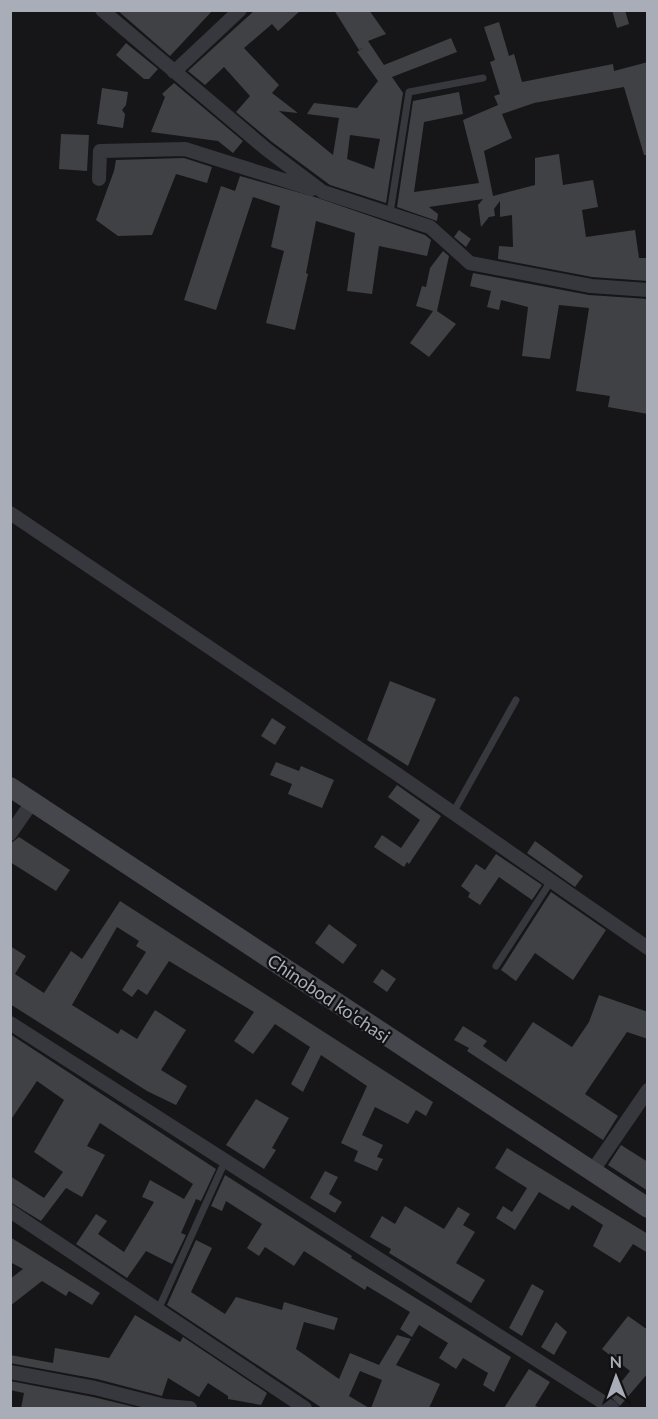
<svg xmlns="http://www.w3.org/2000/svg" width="658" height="1419" font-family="Lato,sans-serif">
<rect width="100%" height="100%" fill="#161618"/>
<path fill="#404145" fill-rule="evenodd" d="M117,10H213L170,56Z
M255,10H301L278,31L272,24L244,48L279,85L272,93L298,113L279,111L333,155L339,118L307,114L314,103L357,108L378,81L357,52L364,47L359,50L334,10H369L386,34L368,41L384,65L451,38L457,52L392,77L403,93L386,203L330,185L272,142L236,112L250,96L224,67L205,85L188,71ZM350,135L380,139L374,169L347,159Z
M612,10H625L629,24L617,28Z
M499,22L509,56L514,54L522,82L613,64L614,71L648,62V155H644L624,87L534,103L502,114L512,138L484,151L493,196L535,185V158L559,154L563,185L593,180L598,207L582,210L586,237L635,230L639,258H648V281L592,277L498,259L499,246L513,247L512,215L500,217V201L494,209L495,216L489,217L481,227L478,205L483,199L429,207L438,214L437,221L397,207L413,101L459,92L463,114L424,122L414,192L479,183L463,120L498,105L494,96L500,94L490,62L495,60L484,27Z
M126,43L158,69L149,79H144L116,55Z
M174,83L243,141L233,153L218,141L151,132L165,97L162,94Z
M102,88L128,92L126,105L122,110L125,114L123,128L97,124Z
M61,134L89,135L87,171L59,169Z
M184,158L212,167L207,183L176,174L152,235L118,236L96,220L114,171L116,160Z
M240,176L315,197L425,235L431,240L427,256L379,246L372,294L347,291L355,233L316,221L306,273L308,274L295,330L266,323L284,251L271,247L280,206L253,197L216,310L184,300L221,186L235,191Z
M459,230L471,239L466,247L454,237Z
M443,251L449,256L437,311L456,324L429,357L410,343L433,311L416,306L422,286L426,287L430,268Z
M473,273L589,295L648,299V414L608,407L610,396L576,391L589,308L559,305L550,359L522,356L528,307L501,300L499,310L487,307L491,291L470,286Z
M390,681L436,699L408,766L367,740Z
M272,718L286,727L275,745L261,736Z
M276,762L299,771L301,766L334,780L322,808L288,794L292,784L270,775Z
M397,785L441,816L409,864L407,862L404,867L374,847L382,835L401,848L420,820L388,797Z
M19,837L70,870L56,891L10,862V844Z
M535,841L583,876L575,887L527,853Z
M496,854L542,885L532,900L499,877L480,905L468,897L470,893L461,886L476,864L485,870Z
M551,892L606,930L573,980L535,953L516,981L501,970Z
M120,901L433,1102L426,1116L416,1110L408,1124L375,1107L362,1135L383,1145L377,1157L383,1159L377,1171L354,1161L358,1151L341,1143L367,1086L321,1055L303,1092L291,1084L310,1047L275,1024L253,1054L234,1041L254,1012L169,961L147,995L138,989L132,997L122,990L146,952L136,946L139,941L117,927L72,1005L118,1034L121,1029L137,1039L155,1010L186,1030L161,1070L187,1086L176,1105L147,1091L10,1004V946L26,956L15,974L44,993L71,951L82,959Z
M329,924L357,945L343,964L315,943Z
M382,969L396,979L387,992L373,982Z
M599,995L648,1012V1039L627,1032L585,1094L618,1116L603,1140L467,1051L469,1048L454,1040L463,1026L487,1041L483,1046L506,1062L533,1022L572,1047L589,1022Z
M10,1034L216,1169L201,1201L196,1199L181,1233L186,1235L172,1264L146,1251L127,1278L76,1244L96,1214L107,1221L98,1234L124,1252L154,1202L142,1197L150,1180L184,1199L193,1184L100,1123L87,1146L105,1155L82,1197L66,1188L41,1221L10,1202V1176L44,1198L63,1172L34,1152L64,1100L37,1081L10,1121Z
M256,1099L289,1118L272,1148L276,1150L264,1169L226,1145Z
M621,1145L648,1162V1191L608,1165Z
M507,1148L648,1234V1253L633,1244L620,1263L593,1246L603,1225L572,1205L569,1210L539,1192L515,1230L496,1218L503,1206L512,1212L527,1188L495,1168Z
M325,1171L338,1177L329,1194L342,1202L335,1213L310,1198Z
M225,1175L352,1256L351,1258L511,1357L494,1392L483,1385L488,1373L463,1358L456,1369L439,1358L448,1343L419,1325L412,1337L400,1329L410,1312L367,1286L365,1290L304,1251L294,1266L265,1247L259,1256L247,1248L262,1224L226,1201L222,1211L211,1206Z
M405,1206L444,1229L458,1207L470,1214L463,1225L475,1232L456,1263L485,1280L471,1303L389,1253L391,1249L370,1237L382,1216L395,1224Z
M10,1237L100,1293L92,1305L69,1291L66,1296L42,1281L10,1306V1279L23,1269L10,1262Z
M196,1240L212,1248L191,1292L225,1314L236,1297L282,1310L284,1302L338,1318L334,1330L304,1322L296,1349L339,1379L350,1353L379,1365L397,1335L411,1339L396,1365L440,1384L429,1408H371L382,1380L360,1371L349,1396L369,1408H322L167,1305Z
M532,1284L544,1291L522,1336L509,1328Z
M135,1315L180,1342L183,1337L267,1393L261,1405L228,1399V1396L208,1383L199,1397L168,1378L162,1396L97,1379L10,1363V1355L53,1363L55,1348L109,1358Z
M628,1316L648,1330V1373L620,1406L610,1396L630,1371L602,1349Z
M556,1322L567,1332L554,1355L541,1347Z
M529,1369L550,1382L535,1406L541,1408H504Z
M10,1381L93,1397L139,1408H21L24,1393L10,1390Z"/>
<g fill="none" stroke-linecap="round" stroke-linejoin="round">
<path stroke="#37383d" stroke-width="7" d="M390,213L409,92L483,78
M453,813L516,700
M496,966L551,881
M158,1310L226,1159"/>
<path stroke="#37383d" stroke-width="14" d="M102,10L266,149L323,192L430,227L470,263L591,286L648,290
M174,72L240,10
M99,179L100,151L185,149L312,189
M10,513L397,774L648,948
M10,834L33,801
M10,1023L612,1408
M591,1173L648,1090
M10,1211L305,1408
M10,1372L95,1388L165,1406L190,1408"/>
<path stroke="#45474d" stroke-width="20" d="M10,787L648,1208"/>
</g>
<g text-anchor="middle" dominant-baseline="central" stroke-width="4.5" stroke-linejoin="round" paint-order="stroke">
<g font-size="18" fill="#a8adb8" stroke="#111113">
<text transform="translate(329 998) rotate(34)">Chinobod ko'chasi</text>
</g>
</g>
<rect width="658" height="1419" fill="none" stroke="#a8adb8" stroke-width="24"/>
<g transform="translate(616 1377) rotate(359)" stroke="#111113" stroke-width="4.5" paint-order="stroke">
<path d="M0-4.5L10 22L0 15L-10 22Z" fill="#a8adb8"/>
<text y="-9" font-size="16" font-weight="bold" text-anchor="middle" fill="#a8adb8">N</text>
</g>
</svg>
